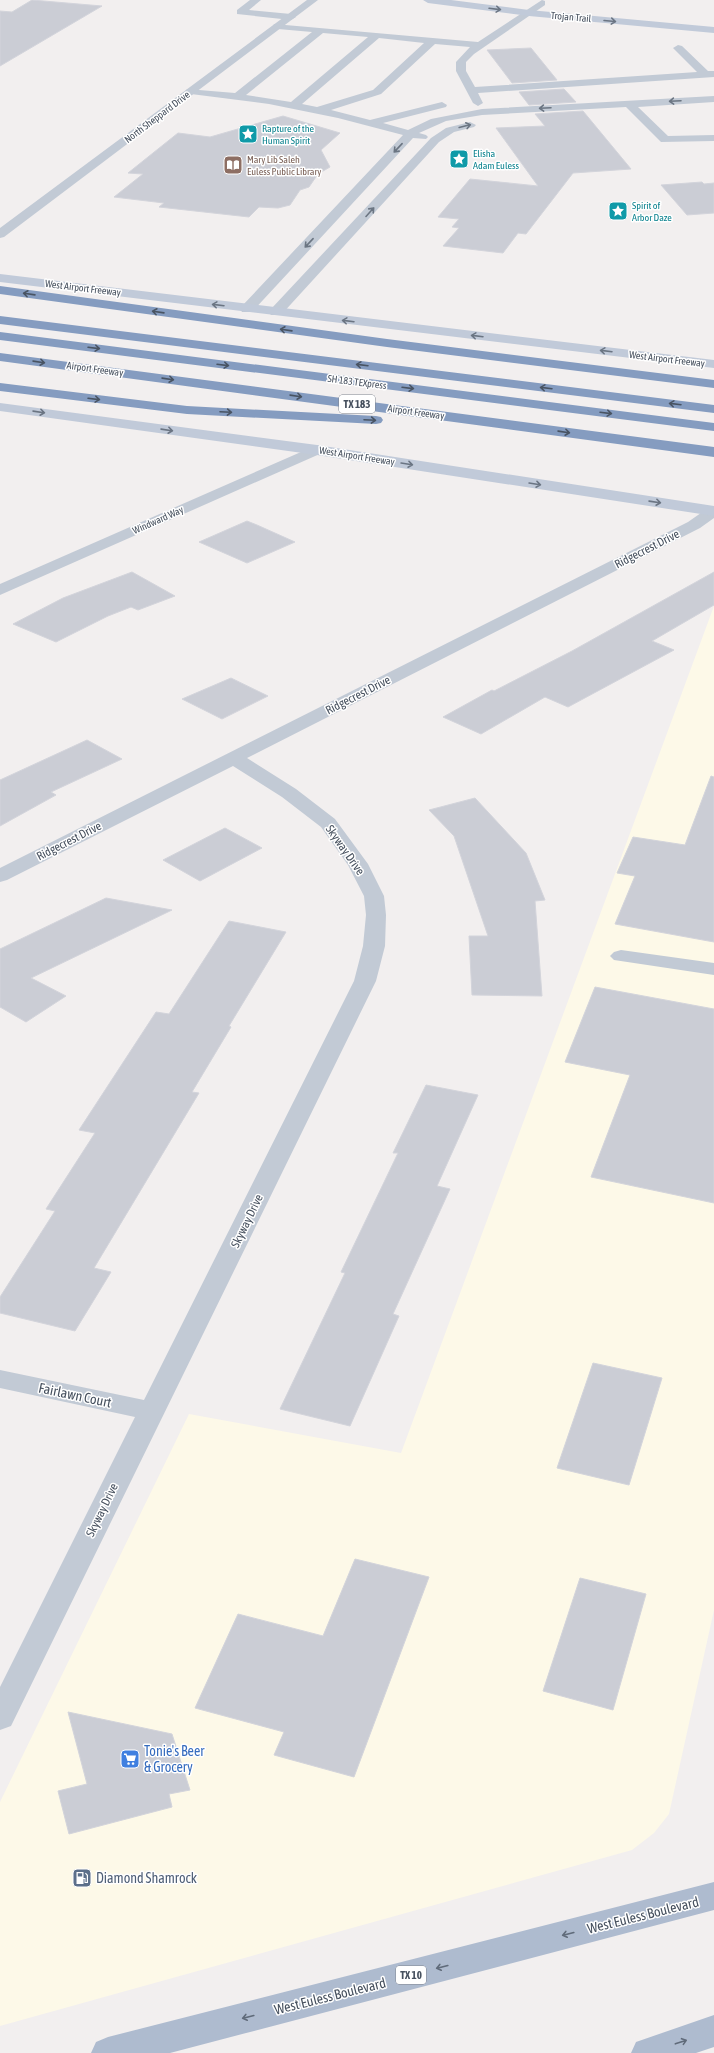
<svg xmlns="http://www.w3.org/2000/svg" width="714" height="2053" font-family="'Asap Condensed',sans-serif">
<rect width="100%" height="100%" fill="#f2efef"/>
<path fill="#fdf9e8" d="M714,606V1610L669,1814L654,1833L632,1850L0,2026V1802L189,1414L401,1453Z"/>
<path fill="#cbcdd5" stroke="#d3d4db" d="M32,0L102,6L0,66V11L12,12Z
M531,48L557,80L512,83L487,50Z
M564,89L576,102L529,105L519,92Z
M583,111L631,169L573,173L526,234L518,233L503,253L443,246L459,228L452,227L459,219L438,217L470,179L538,186L496,128L545,126L535,114Z
M283,116L340,133L321,150L330,167L318,174L309,187L300,190L290,205L278,208L259,207L249,217L159,207L164,203L114,197L143,174L128,173L178,133L210,137Z
M702,182L704,184L714,183V213L687,215L661,185Z
M247,521L257,525L295,542L247,563L199,542Z
M132,572L175,596L138,610L131,607L108,616L56,642L13,624L63,598Z
M714,572V605L652,641L674,650L568,707L545,697L481,734L443,717L492,690L494,691L572,651Z
M231,678L268,696L222,719L182,699Z
M87,740L122,759L51,792L56,795L0,826V780Z
M711,776L714,777V942L615,924L635,876L617,873L633,837L685,845Z
M475,798L526,853L545,900L535,901L542,996L472,995L469,936H488L454,836L429,810Z
M225,828L262,848L200,881L163,860Z
M106,898L172,910L31,978L66,996L26,1022L0,1007V949Z
M229,921L286,932L229,1026L231,1027L192,1092L199,1093L94,1268L111,1272L75,1331L0,1313V1297L55,1211L46,1209L95,1133L79,1130L156,1012L169,1014Z
M595,987L714,1009V1203L591,1177L630,1075L565,1062Z
M426,1085L478,1095L437,1186L450,1189L393,1314L399,1316L350,1426L280,1409L345,1273L341,1272L398,1153H393Z
M593,1363L662,1378L629,1485L557,1468Z
M355,1559L429,1577L354,1777L274,1755L284,1732L195,1708L238,1614L323,1636Z
M580,1578L646,1594L613,1710L543,1691Z
M68,1712L172,1734L190,1790L169,1794L172,1807L69,1834L58,1791L87,1784Z"/>
<g fill="none" stroke-linecap="round" stroke-linejoin="round">
<path fill="#c2cad5" fill-rule="evenodd" d="M250,0H261L249,10L291,14L296,17L291,20L237,14V10Z
M542,0L545,1V5L474,54L466,62V71L475,87L697,72L673,48L678,45L682,46L708,71H714V77L478,93L483,103L478,106L473,103L456,71V62L470,47L435,44L381,94L331,110L370,120L442,102L447,105L446,107L383,123L408,130L431,119L482,109L714,96V102L638,107L668,136L714,135V141L661,142L626,107L482,115L446,121L419,133L426,135L428,137L426,139L413,138L252,312H242L240,309L242,306L403,135L338,118L269,104L191,94L186,91L187,89L235,93L312,32L278,29L274,28L273,26L274,24L478,42ZM323,33L368,37L291,102L246,95ZM379,38L424,43L373,90L317,107L302,104Z
M470,122L476,125L474,127L454,132L439,142L281,315H271L269,312L271,309L431,138L446,128Z
M621,950L714,963V975L614,960L610,956L614,952Z"/>
<path fill="#c2cad5" fill-rule="evenodd" d="M307,0H318L4,237L0,238V228Z
M317,445L322,447L325,450L322,453L0,595V584Z
M714,506V518L700,528L247,758L296,789L335,819L368,864L384,896L386,915L385,946L376,981L11,1726L0,1730V1687L135,1417L0,1388V1370L144,1400L354,981L363,946L366,915L364,896L348,865L321,827L282,797L233,766L7,880L0,882V868L688,522L708,508Z"/>
<path fill="#c1cad9" fill-rule="evenodd" d="M423,0H451L529,10L714,27V33L529,16L428,3Z
M0,274L714,360V368L0,282Z
M0,403L317,445L714,506V516L317,455L0,411Z"/>
<path fill="#aebbcf" fill-rule="evenodd" d="M714,1882V1910L170,2053H91L96,2042L108,2037Z
M714,2015V2047L696,2053H631L636,2042Z"/>
<path fill="#859cc0" fill-rule="evenodd" d="M0,286L387,339L714,380V388L387,347L0,294Z
M0,316L714,405V413L0,324Z
M0,332L714,423V431L0,340Z
M0,353L714,447V457L0,361Z
M0,383L187,406L376,416L381,417L383,420L381,423L376,424L187,414L0,391Z"/>
</g>
<defs><path id="oneway-shaft" d="M-6 0H5M1.5-3L5.5 0L1.5 3" fill="none" stroke-width="1.6" stroke-linecap="round" stroke-linejoin="round"/></defs>
<g stroke="#6b7583">
<use href="#oneway-shaft" transform="translate(495 9) rotate(7)"/>
<use href="#oneway-shaft" transform="translate(610 21) rotate(5)"/>
<use href="#oneway-shaft" transform="translate(218 305) rotate(-173)"/>
<use href="#oneway-shaft" transform="translate(348 321) rotate(-173)"/>
<use href="#oneway-shaft" transform="translate(477 336) rotate(-173)"/>
<use href="#oneway-shaft" transform="translate(606 351) rotate(-173)"/>
<use href="#oneway-shaft" transform="translate(39 412) rotate(8)"/>
<use href="#oneway-shaft" transform="translate(167 430) rotate(8)"/>
<use href="#oneway-shaft" transform="translate(407 464) rotate(9)"/>
<use href="#oneway-shaft" transform="translate(535 484) rotate(9)"/>
<use href="#oneway-shaft" transform="translate(655 502) rotate(8)"/>
</g>
<g stroke="#6b7582">
<use href="#oneway-shaft" transform="translate(675 101) rotate(177)"/>
<use href="#oneway-shaft" transform="translate(545 108) rotate(177)"/>
<use href="#oneway-shaft" transform="translate(465 126) rotate(-14)"/>
<use href="#oneway-shaft" transform="translate(398 148) rotate(133)"/>
<use href="#oneway-shaft" transform="translate(370 212) rotate(-48)"/>
<use href="#oneway-shaft" transform="translate(309 243) rotate(133)"/>
</g>
<g stroke="#495463">
<use href="#oneway-shaft" transform="translate(29 294) rotate(-172)"/>
<use href="#oneway-shaft" transform="translate(158 312) rotate(-172)"/>
<use href="#oneway-shaft" transform="translate(286 330) rotate(-172)"/>
<use href="#oneway-shaft" transform="translate(94 348) rotate(7)"/>
<use href="#oneway-shaft" transform="translate(39 362) rotate(8)"/>
<use href="#oneway-shaft" transform="translate(223 365) rotate(7)"/>
<use href="#oneway-shaft" transform="translate(362 365) rotate(-173)"/>
<use href="#oneway-shaft" transform="translate(168 379) rotate(8)"/>
<use href="#oneway-shaft" transform="translate(408 388) rotate(7)"/>
<use href="#oneway-shaft" transform="translate(546 388) rotate(-173)"/>
<use href="#oneway-shaft" transform="translate(296 396) rotate(8)"/>
<use href="#oneway-shaft" transform="translate(94 399) rotate(7)"/>
<use href="#oneway-shaft" transform="translate(675 404) rotate(-173)"/>
<use href="#oneway-shaft" transform="translate(226 412) rotate(3)"/>
<use href="#oneway-shaft" transform="translate(606 413) rotate(7)"/>
<use href="#oneway-shaft" transform="translate(370 420) rotate(3)"/>
<use href="#oneway-shaft" transform="translate(564 432) rotate(8)"/>
</g>
<g stroke="#606b7a">
<use href="#oneway-shaft" transform="translate(568 1934) rotate(166)"/>
<use href="#oneway-shaft" transform="translate(442 1967) rotate(166)"/>
<use href="#oneway-shaft" transform="translate(248 2017) rotate(166)"/>
<use href="#oneway-shaft" transform="translate(681 2042) rotate(-18)"/>
</g>
<defs>
<symbol id="sight-square" viewBox="-11 -11 22 22"><rect x="-9" y="-9" width="18" height="18" rx="4" fill="#0f9aa8" stroke="#fff"/><path d="M0-6L1.8-2.2L6-1.7L2.9 1.2L3.7 5.4L0 3.3L-3.7 5.4L-2.9 1.2L-6-1.7L-1.8-2.2Z" fill="#fff"/></symbol>
<symbol id="library-square" viewBox="-11 -11 22 22"><rect x="-9" y="-9" width="18" height="18" rx="4" fill="#8d6e63" stroke="#fff"/><path d="M-6-4Q-3-5.5-.7-3.5V5Q-3 3-6 4ZM6-4Q3-5.5 .7-3.5V5Q3 3 6 4Z" fill="#fff"/></symbol>
<symbol id="supermarket-square" viewBox="-11 -11 22 22"><rect x="-9" y="-9" width="18" height="18" rx="4" fill="#3f7fe0" stroke="#fff"/><path d="M-6-5.5h2.5l.6 2H6L4.5 2H-2.5L-4.4-4H-6ZM-1.5 3.2a1.3 1.3 0 1 0 .1 0ZM3 3.2a1.3 1.3 0 1 0 .1 0Z" fill="#fff"/></symbol>
<symbol id="fuel-square" viewBox="-11 -11 22 22"><rect x="-9" y="-9" width="18" height="18" rx="4" fill="#5c6f8a" stroke="#fff"/><path d="M-5.5-6h7V0h2V4h1.3V-2.5L3-4.5l.8-.8L6-3V5H2.5V1h-1V6h-7ZM-4.2-4.7v3.2H.2V-4.7Z" fill="#fff"/></symbol>
</defs>
<g fill-rule="evenodd">
<use href="#sight-square" x="237" y="123" width="22" height="22"/>
<use href="#sight-square" x="448" y="148" width="22" height="22"/>
<use href="#library-square" x="222" y="154" width="22" height="22"/>
<use href="#sight-square" x="607" y="200" width="22" height="22"/>
<use href="#supermarket-square" x="119" y="1748" width="22" height="22"/>
<use href="#fuel-square" x="71" y="1867" width="22" height="22"/>
</g>
<g text-anchor="middle" dominant-baseline="central" stroke-width="3" stroke-linejoin="round" paint-order="stroke">
<g font-size="10" fill="#46505e" stroke="#fff">
<text transform="translate(571 17) rotate(5)">Trojan Trail</text>
<text transform="translate(157 117) rotate(-37)">North Sheppard Drive</text>
<text transform="translate(83 288) rotate(7)">West Airport Freeway</text>
<text transform="translate(667 359) rotate(7)">West Airport Freeway</text>
<text transform="translate(95 369) rotate(8)">Airport Freeway</text>
<text transform="translate(357 382) rotate(7)">SH 183 TEXpress</text>
<text transform="translate(416 412) rotate(8)">Airport Freeway</text>
<text transform="translate(357 456) rotate(9)">West Airport Freeway</text>
<text transform="translate(158 520) rotate(-24)">Windward Way</text>
</g>
<g font-size="10" fill="#0d838f" stroke="#fff" text-anchor="start">
<text x="262" y="128">Rapture of the<tspan x="262" dy="12">Human Spirit</tspan></text>
<text x="473" y="153">Elisha<tspan x="473" dy="12">Adam Euless</tspan></text>
<text x="632" y="205">Spirit of<tspan x="632" dy="12">Arbor Daze</tspan></text>
</g>
<g font-size="10" fill="#785e54" stroke="#fff" text-anchor="start">
<text x="247" y="159">Mary Lib Saleh<tspan x="247" dy="12">Euless Public Library</tspan></text>
</g>
<g fill="#fff" stroke="#7e848e" stroke-width="1">
<rect x="339" y="395" width="36" height="18" rx="3"/>
<rect x="396" y="1966" width="30" height="18" rx="3"/>
</g>
<g font-size="11" font-weight="bold" fill="#46505e">
<text x="357" y="404">TX 183</text>
<text x="411" y="1975">TX 10</text>
</g>
<g font-size="12" fill="#46505e" stroke="#fff">
<text transform="translate(647 549) rotate(-27)">Ridgecrest Drive</text>
<text transform="translate(358 695) rotate(-27)">Ridgecrest Drive</text>
<text transform="translate(69 841) rotate(-27)">Ridgecrest Drive</text>
<text transform="translate(345 850) rotate(55)">Skyway Drive</text>
<text transform="translate(247 1221) rotate(-64)">Skyway Drive</text>
<text transform="translate(102 1510) rotate(-64)">Skyway Drive</text>
</g>
<g font-size="14" fill="#46505e" stroke="#fff">
<text transform="translate(75 1395) rotate(12)">Fairlawn Court</text>
<text transform="translate(643 1915) rotate(-14)">West Euless Boulevard</text>
<text transform="translate(330 1996) rotate(-14)">West Euless Boulevard</text>
</g>
<g font-size="14" fill="#366cbe" stroke="#fff" text-anchor="start">
<text x="144" y="1751">Tonie's Beer<tspan x="144" dy="16">&amp; Grocery</tspan></text>
</g>
<g font-size="14" fill="#4e5e75" stroke="#fff" text-anchor="start">
<text x="96" y="1878">Diamond Shamrock</text>
</g>
</g>
</svg>
